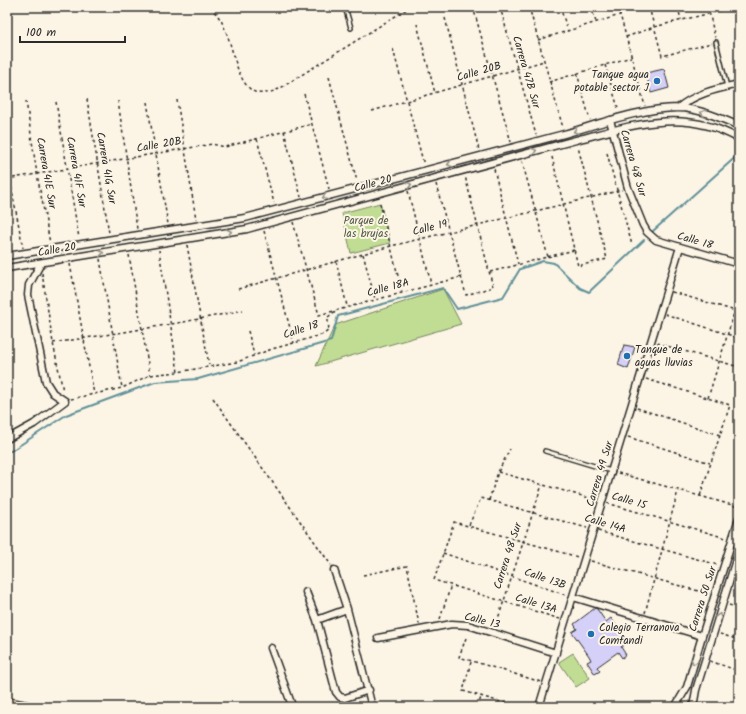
<svg xmlns="http://www.w3.org/2000/svg" width="746" height="714" font-family="Kalam,sans-serif">
<rect width="100%" height="100%" fill="#fcf5e5"/>
<filter id="ink" filterUnits="userSpaceOnUse"><feTurbulence type="fractalNoise" baseFrequency=".025" numOctaves="2"/><feDisplacementMap in="SourceGraphic" scale="8" xChannelSelector="R" yChannelSelector="G"/><feConvolveMatrix kernelMatrix="1 2 1 2 8 2 1 2 1" color-interpolation-filters="sRGB"/></filter>
<g filter="url(#ink)">
<path fill="#c1dd94" stroke="#768460" d="M380,203L390,243L351,253L342,213Z
M443,289L461,324L316,366L335,325Z
M573,653L590,678L576,687L559,662Z"/>
<g fill="none" stroke-linecap="round" stroke-linejoin="round">
<path stroke="#609099" stroke-width="2" d="M653,231L739,154
M7,451H11L66,415L155,382L198,379L331,341L338,316L443,288L457,309L503,297L520,269L543,261L554,263L580,288L589,292L644,240"/>
</g>
<path fill="#d5d0f8" stroke="#2b2b2b" d="M664,69L669,88L651,93L646,73Z
M624,345L635,347L628,369L618,365Z
M595,608L597,609L606,622L611,618L628,642L621,647L626,655L622,658L618,652L597,667L600,671L595,674L587,662L591,660L589,656L572,632L577,629L574,624Z"/>
<g fill="none" stroke-linecap="round" stroke-linejoin="round">
<defs>
<path id="service" d="M345,7L351,28
M716,42L727,87
M545,451L611,471"/>
<path id="minor" d="M678,108C696,93 717,89 739,84
M610,120L628,188L643,225L647,232L656,240L739,264
M7,256L245,218L564,134C599,124 642,108 678,108C698,108 721,118 739,126
M7,268L247,229L576,140C633,125 685,107 739,139
M7,439L34,424L65,401L53,393L46,382L28,295L29,285L41,263
M334,570L347,609L372,707
M306,592L317,620L336,692L340,697L345,698L369,690
M573,597L702,636
M317,620L347,609
M378,638L452,624L468,625L556,653
M271,648L291,703V707
M539,707L680,247
M675,707L687,687L702,636L739,518
M693,707L696,690L739,550"/>
<path id="trunk" d="M7,703L27,707"/>
</defs>
<use href="#service" stroke="#2b2b2b" stroke-width="6"/>
<use href="#minor" stroke="#2b2b2b" stroke-width="9"/>
<use href="#trunk" stroke="#2b2b2b" stroke-width="13"/>
<path stroke="#2b2b2b" stroke-width="1.5" stroke-dasharray="3 3" stroke-linecap="butt" d="M210,7C216,13 221,19 224,27C233,44 236,84 255,92C263,95 272,92 279,89L410,7
M473,7L511,142
M500,7L536,135
M529,7L563,128
M560,7L568,31
M591,7L596,22
M618,7L645,106
M649,7L662,56L712,43
M678,7L681,20
M708,7L715,38
M739,7V8
M445,18L479,150
M417,24L435,93
M626,37L654,27L735,7
M538,40L620,15
M393,49L424,165
M605,65L619,111
M577,73L590,120
M329,77L357,181
M549,82L631,57
M304,94L329,189
M87,99L109,233
M177,100L196,219
M26,101L37,174L50,243
M118,101L137,229
M56,102L79,238
M147,102L168,224
M372,111L544,61
M284,131L301,197
M257,139L274,203
M607,153L632,245
M552,157L578,266L607,259L578,147
M522,161L548,257
M7,164L23,248
M494,169L518,264
M7,179L212,144L225,147L312,124
M436,184L466,295L493,287L465,176
M408,191L431,284
M380,203L402,292
M293,222L319,315L461,277
M264,231L294,343
M187,245L209,365
M159,250L178,372
M363,254L375,299
M129,255L150,375
M100,259L122,388
M336,261L347,306
M70,264L94,394
M490,272L574,250
M42,273L53,343L63,391
M238,289L391,246L622,190
M672,292L739,312
M665,314L739,338
M248,331L254,355
M53,343C117,333 180,324 243,310
M657,343L739,367
M646,379L730,405L700,496
M213,398L331,565
M708,398L739,297
M71,399L122,388L150,375L178,372L237,362L272,349L294,343L324,334L329,330L328,322V317L338,309
M637,408L720,435
M628,437L710,463
M498,472L596,500
M618,473L739,507
M489,500L498,472L510,449
M607,503L726,538
M469,525L481,498L587,528
M598,531L718,565
M443,553L566,595
M591,561L709,594
M363,575L407,566L419,624
M729,605L739,608
M645,613L678,491
M440,619L451,585
M560,619L434,580L454,522L578,557
M495,628L542,485
M720,634L739,640
M466,638L459,657L541,682
M710,661L739,671
M471,662L463,691L518,707
M478,707L481,697"/>
<use href="#service" stroke="#fcf5e5" stroke-width="3"/>
<use href="#minor" stroke="#fcf5e5" stroke-width="6"/>
<use href="#trunk" stroke="#fbddab" stroke-width="10"/>
</g>
<defs><path id="oneway-chevron" d="M-2-3.5L2.5 0L-2 3.5" fill="none" stroke-width="1.6" stroke-linecap="round" stroke-linejoin="round"/></defs>
<g stroke="#949088">
<use href="#oneway-chevron" transform="translate(703 113) rotate(-165)"/>
<use href="#oneway-chevron" transform="translate(576 131) rotate(164)"/>
<use href="#oneway-chevron" transform="translate(534 151) rotate(-15)"/>
<use href="#oneway-chevron" transform="translate(450 164) rotate(165)"/>
<use href="#oneway-chevron" transform="translate(409 185) rotate(-15)"/>
<use href="#oneway-chevron" transform="translate(325 197) rotate(165)"/>
<use href="#oneway-chevron" transform="translate(229 232) rotate(-11)"/>
<use href="#oneway-chevron" transform="translate(101 253) rotate(-9)"/>
<use href="#oneway-chevron" transform="translate(719 616) rotate(-73)"/>
<use href="#oneway-chevron" transform="translate(694 662) rotate(106)"/>
</g>
</g>
<g fill="#1f6fb2" stroke="#fcf5e5" stroke-width="1.5">
<circle cx="657" cy="81" r="4"/>
<circle cx="627" cy="356" r="4"/>
<circle cx="591" cy="634" r="4"/>
</g>
<g text-anchor="middle" dominant-baseline="central" stroke-width="4" stroke-linejoin="round" paint-order="stroke">
<g font-size="11" fill="#2b2b2b" stroke="#fcf5e5">
<text transform="translate(479 72) rotate(-16)">Calle 20B</text>
<text transform="translate(526 72) rotate(74)">Carrera 47B Sur</text>
<text transform="translate(159 145) rotate(-10)">Calle 20B</text>
<text transform="translate(633 163) rotate(74)">Carrera 48 Sur</text>
<text transform="translate(106 168) rotate(80)">Carrera 41G Sur</text>
<text transform="translate(76 172) rotate(80)">Carrera 41F Sur</text>
<text transform="translate(46 173) rotate(80)">Carrera 41E Sur</text>
<text transform="translate(373 184) rotate(-15)">Calle 20</text>
<text transform="translate(430 228) rotate(-14)">Calle 19</text>
<text transform="translate(695 241) rotate(16)">Calle 18</text>
<text transform="translate(57 250) rotate(-10)">Calle 20</text>
<text transform="translate(388 288) rotate(-15)">Calle 18A</text>
<text transform="translate(301 330) rotate(-18)">Calle 18</text>
<text transform="translate(600 474) rotate(-73)">Carrera 49 Sur</text>
<text transform="translate(629 501) rotate(16)">Calle 15</text>
<text transform="translate(605 524) rotate(16)">Calle 14A</text>
<text transform="translate(508 556) rotate(-72)">Carrera 48 Sur</text>
<text transform="translate(545 579) rotate(19)">Calle 13B</text>
<text transform="translate(703 599) rotate(-72)">Carrera 50 Sur</text>
<text transform="translate(536 604) rotate(17)">Calle 13A</text>
<text transform="translate(482 621) rotate(14)">Calle 13</text>
</g>
<g font-size="11" fill="#2b2b2b" stroke="#fcf5e5" text-anchor="start">
<text x="649" y="75" text-anchor="end">Tanque agua<tspan x="649" dy="13">potable sector J</tspan></text>
<text x="635" y="350">Tanque de<tspan x="635" dy="13">aguas lluvias</tspan></text>
<text x="599" y="628">Colegio Terranova<tspan x="599" dy="13">Comfandi</tspan></text>
</g>
<g font-size="11" fill="#505845" stroke="#fcf5e5">
<text x="366" y="221">Parque de<tspan x="366" dy="13">las brujas</tspan></text>
</g>
</g>
<rect width="746" height="714" fill="none" stroke="#fcf5e5" stroke-width="24"/>
<rect x="12" y="12" width="722" height="690" fill="none" stroke="#2b2b2b" stroke-width="1.5" filter="url(#ink)"/>
<path d="M20 36v6h105v-6" fill="none" stroke="#2b2b2b" stroke-width="2"/>
<text x="26" y="36" font-size="12" fill="#2b2b2b" stroke="#fcf5e5" stroke-width="3" paint-order="stroke">100 m</text>
</svg>
